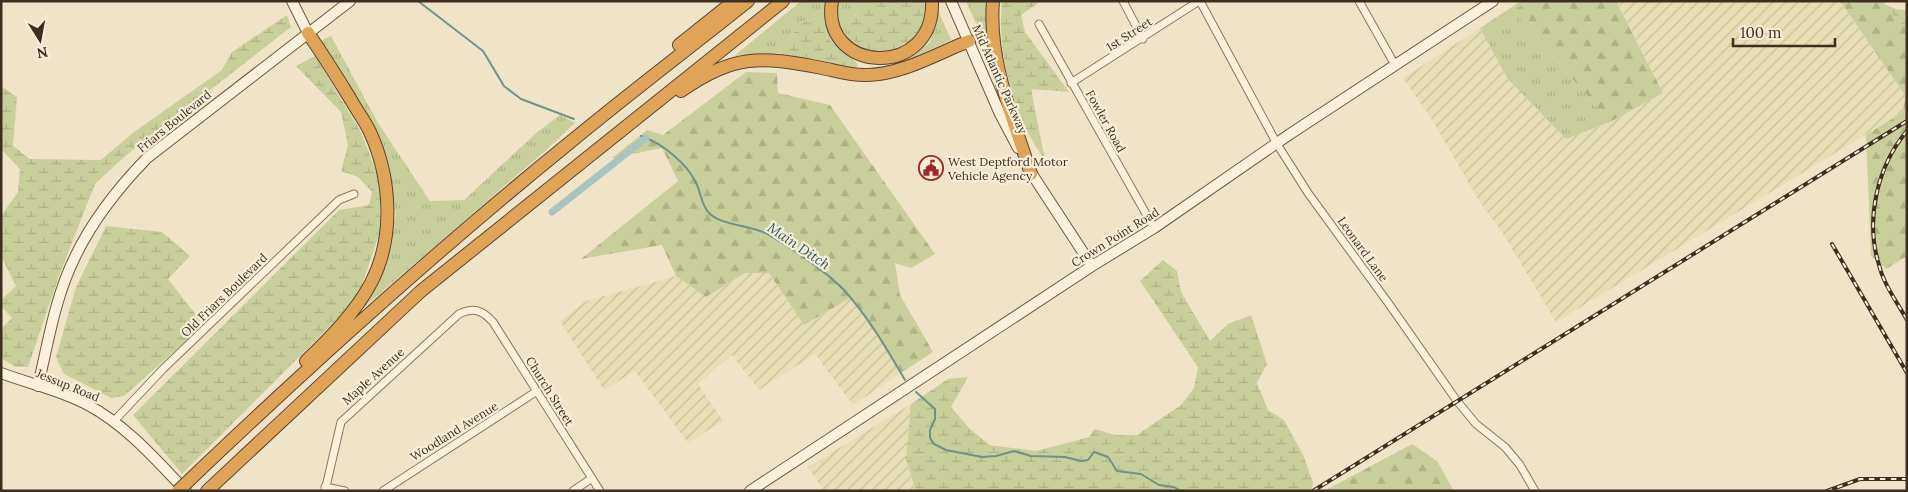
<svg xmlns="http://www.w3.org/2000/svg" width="1908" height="492" font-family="Lora,serif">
<defs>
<pattern id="farmland-furrows" width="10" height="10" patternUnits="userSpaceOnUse" patternTransform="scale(1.25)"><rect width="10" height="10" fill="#e6deb5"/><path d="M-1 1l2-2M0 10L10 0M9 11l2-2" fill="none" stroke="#c6bf9b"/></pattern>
<pattern id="grass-tufts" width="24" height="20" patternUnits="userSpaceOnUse" patternTransform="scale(1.25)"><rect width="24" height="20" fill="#c9cf9b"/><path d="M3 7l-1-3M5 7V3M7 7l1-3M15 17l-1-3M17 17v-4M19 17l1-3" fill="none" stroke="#aeb285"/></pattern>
<pattern id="forest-firs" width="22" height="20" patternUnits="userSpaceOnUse" patternTransform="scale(1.25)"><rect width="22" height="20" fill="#c9cf9b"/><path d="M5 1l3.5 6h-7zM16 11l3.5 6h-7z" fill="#aeb285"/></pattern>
<pattern id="wetland-marsh" width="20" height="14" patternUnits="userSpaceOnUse" patternTransform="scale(1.25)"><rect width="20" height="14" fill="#c9cf9b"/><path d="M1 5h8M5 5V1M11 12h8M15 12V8" fill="none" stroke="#aeb285"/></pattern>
</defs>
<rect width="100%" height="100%" fill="#f0e4c8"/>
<path fill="url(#farmland-furrows)" d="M1619,1H1840L1905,95L1903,112L1556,322L1502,232L1479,201L1431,118L1403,78L1480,28L1507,78L1566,139L1610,122L1663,93L1618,4Z
M745,273H769L804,325L852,297L901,373L853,405L815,354L759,390L732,355L698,384L723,421L688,443L635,371L604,390L560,321L586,301L676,276L706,297Z
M911,404L906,459L916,491H824L808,467Z"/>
<path fill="url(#grass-tufts)" d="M801,1H829L825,15L802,22L778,53L728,61Z
M838,1H864L848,26L857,49C840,35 834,24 838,1Z
M966,1H987L992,58Z
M1521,1H1531L1513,10L1610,122L1566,139L1507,78L1480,28Z
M938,10L951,40L903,63L930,42Z
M331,36L378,123L430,201L464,200L536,133L560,115L575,123L544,152L362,309L383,271L396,213L380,139L320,41Z"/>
<path fill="url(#forest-firs)" d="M1531,1H1619L1618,5L1663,93L1610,122L1513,10Z
M1840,1H1882L1907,30V256L1886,269L1871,256L1866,135L1903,112L1905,95Z
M746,72L777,73L778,93L830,105L935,254L911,268L895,263L900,295L933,352L901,373L852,297L804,325L769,273H745L706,297L676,276L662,245L581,259L678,181L662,148L612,158L647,130L663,135Z
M1412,444L1437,461L1454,491H1324Z"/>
<path fill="url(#wetland-marsh)" d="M864,1H924L926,8L920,34L897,53L877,54L857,49L848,26Z
M1002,1H1041L1021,15L1025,32L1069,92L1031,89L1045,160C1014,118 996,53 1002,1Z
M1884,4L1896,9L1907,10V30Z
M287,15L291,27L124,157L95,184L59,276L28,367H16L1,358V329L12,318L1,306V300L16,286L1,256V216L18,192L20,169L1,149V86L17,97L13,146L30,159L101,160L134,132L222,70L232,52Z
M825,15L831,41L858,64L855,69L778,53L802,22Z
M315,56L361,132L380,182V232L357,299L182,474L133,415L339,210L369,205L372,192L358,177L341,171L348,145L341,112L296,66Z
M106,226L162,232L190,256L168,279L204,325L124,396L111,398L64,374L56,357L76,287Z
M1163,260L1177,271L1181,292L1210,341L1228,324L1251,315L1267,364L1257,383L1268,410L1284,420L1304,457L1313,483L1311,491H916L906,459L911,404L948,379L968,377L951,407L970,429L990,445L1036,451L1089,437L1095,429L1115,435H1137L1181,405L1194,388L1198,367L1140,281Z"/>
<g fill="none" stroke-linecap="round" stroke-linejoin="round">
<path stroke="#6f938a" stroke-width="2" d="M418,1L483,51L504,86L513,93L521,99L574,119
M641,136C662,143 688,164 697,185C701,194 702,206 709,213C721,226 753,225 769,235C792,248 825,271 843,289C867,315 887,349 905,380
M916,392L935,409V419L930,430V438L934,444L946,450L982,457L996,456L1014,451L1031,456L1065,457L1081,461L1088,460L1094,452L1108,457L1117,471L1141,474L1159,485L1174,487L1181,491"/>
<path stroke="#a9c4bc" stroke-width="7" d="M552,212L646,138"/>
<defs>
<path id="street" d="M1123,1L1143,39
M1200,1L1277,144L1308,193L1389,304L1457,401L1476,424L1505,447L1520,465L1535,491
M1359,1L1395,65
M1039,24L1154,228
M1071,83L1199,1
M114,421L163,369L339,200L354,194
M325,487L345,491
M325,491L341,422L459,314C474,307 482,310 493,322L600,491
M383,491L537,391
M573,491L592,478"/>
<path id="secondary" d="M292,1L308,33
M951,1L1000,114L1018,148
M1028,168L1092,266
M1,373C30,384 61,390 88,405C127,426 155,459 186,491
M38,386C48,343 55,297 75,257C93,219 118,188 147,158L350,1
M750,491L1092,266L1154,228L1290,134L1493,1"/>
<path id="highway" d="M832,1C820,74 935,80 932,1
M993,1C988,61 1013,118 1031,174
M679,45L734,1
M681,91C735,54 760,56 822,68C837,71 853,76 868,75C903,74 936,54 969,41
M306,361C330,338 355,313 371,283C395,237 391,178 370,132C365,121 357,111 351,100C337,77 323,55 308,33
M201,469C319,357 441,247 568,144C627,95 688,49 748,1
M207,491L421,291L783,1"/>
</defs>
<use href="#street" stroke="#8d765c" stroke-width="9"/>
<use href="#secondary" stroke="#6f573f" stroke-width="12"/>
<use href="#highway" stroke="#5b4430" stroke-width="14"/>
<use href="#street" stroke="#faf1dc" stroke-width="7"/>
<use href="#secondary" stroke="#faf1dc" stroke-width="10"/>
<use href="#highway" stroke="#e0a458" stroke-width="12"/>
<defs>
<path id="rail" d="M1907,131C1877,166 1865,220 1879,265C1884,285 1897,302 1907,320
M1832,244L1907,373
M1313,491L1907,121
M1827,491L1860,479H1907"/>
</defs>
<use href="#rail" stroke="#3d2e20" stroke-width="4"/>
<use href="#rail" stroke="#f7eed8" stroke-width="2" stroke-dasharray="5.5" stroke-linecap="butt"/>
<defs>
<path id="highway-bridge" d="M178,491L201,469"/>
</defs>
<use href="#highway-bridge" stroke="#5b4430" stroke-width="14" stroke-linecap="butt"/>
<use href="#highway-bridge" stroke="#e0a458" stroke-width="12"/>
</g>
<defs>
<symbol id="civic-ring" viewBox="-11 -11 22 22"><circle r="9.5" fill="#f7eed8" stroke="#9e2a2b" stroke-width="1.5"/><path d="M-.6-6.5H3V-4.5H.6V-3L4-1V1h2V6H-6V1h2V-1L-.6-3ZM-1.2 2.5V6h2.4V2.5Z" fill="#9e2a2b"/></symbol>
</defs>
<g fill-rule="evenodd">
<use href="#civic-ring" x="917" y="154" width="28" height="28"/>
</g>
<g text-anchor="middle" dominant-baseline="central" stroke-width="4.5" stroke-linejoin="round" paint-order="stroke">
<g font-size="12" fill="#3d2e20" stroke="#f7eed8">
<text transform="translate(1129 34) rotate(-33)">1st Street</text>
<text transform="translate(1000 79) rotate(66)">Mid Atlantic Parkway</text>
<text transform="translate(174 121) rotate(-39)">Friars Boulevard</text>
<text transform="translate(1106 121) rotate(61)">Fowler Road</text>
<text transform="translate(1115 237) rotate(-32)">Crown Point Road</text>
<text transform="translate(1363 249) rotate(54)">Leonard Lane</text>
<text transform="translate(224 295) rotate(-44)">Old Friars Boulevard</text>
<text transform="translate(373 376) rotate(-42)">Maple Avenue</text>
<text transform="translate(68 385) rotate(22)">Jessup Road</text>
<text transform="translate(550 391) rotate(58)">Church Street</text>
<text transform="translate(454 431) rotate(-32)">Woodland Avenue</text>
</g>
<g font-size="12" fill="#3d2e20" stroke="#f7eed8" text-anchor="start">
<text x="948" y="161">West Deptford Motor<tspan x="948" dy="14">Vehicle Agency</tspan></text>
</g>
<g font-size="14" font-style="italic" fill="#2f5d5a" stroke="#f7eed8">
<text transform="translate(799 246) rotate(34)">Main Ditch</text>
</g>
</g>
<rect width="1908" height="492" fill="none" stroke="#3d2e20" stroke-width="5"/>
<g transform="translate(40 40) rotate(169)" stroke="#f7eed8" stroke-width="4" paint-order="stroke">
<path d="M0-4L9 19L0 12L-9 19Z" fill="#3d2e20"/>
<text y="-8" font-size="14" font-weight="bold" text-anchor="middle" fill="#3d2e20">N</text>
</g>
<path d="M1733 38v8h102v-8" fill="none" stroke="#3d2e20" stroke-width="2.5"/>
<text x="1740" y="38" font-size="15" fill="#3d2e20" stroke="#f7eed8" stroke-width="4" paint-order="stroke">100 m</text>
</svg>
